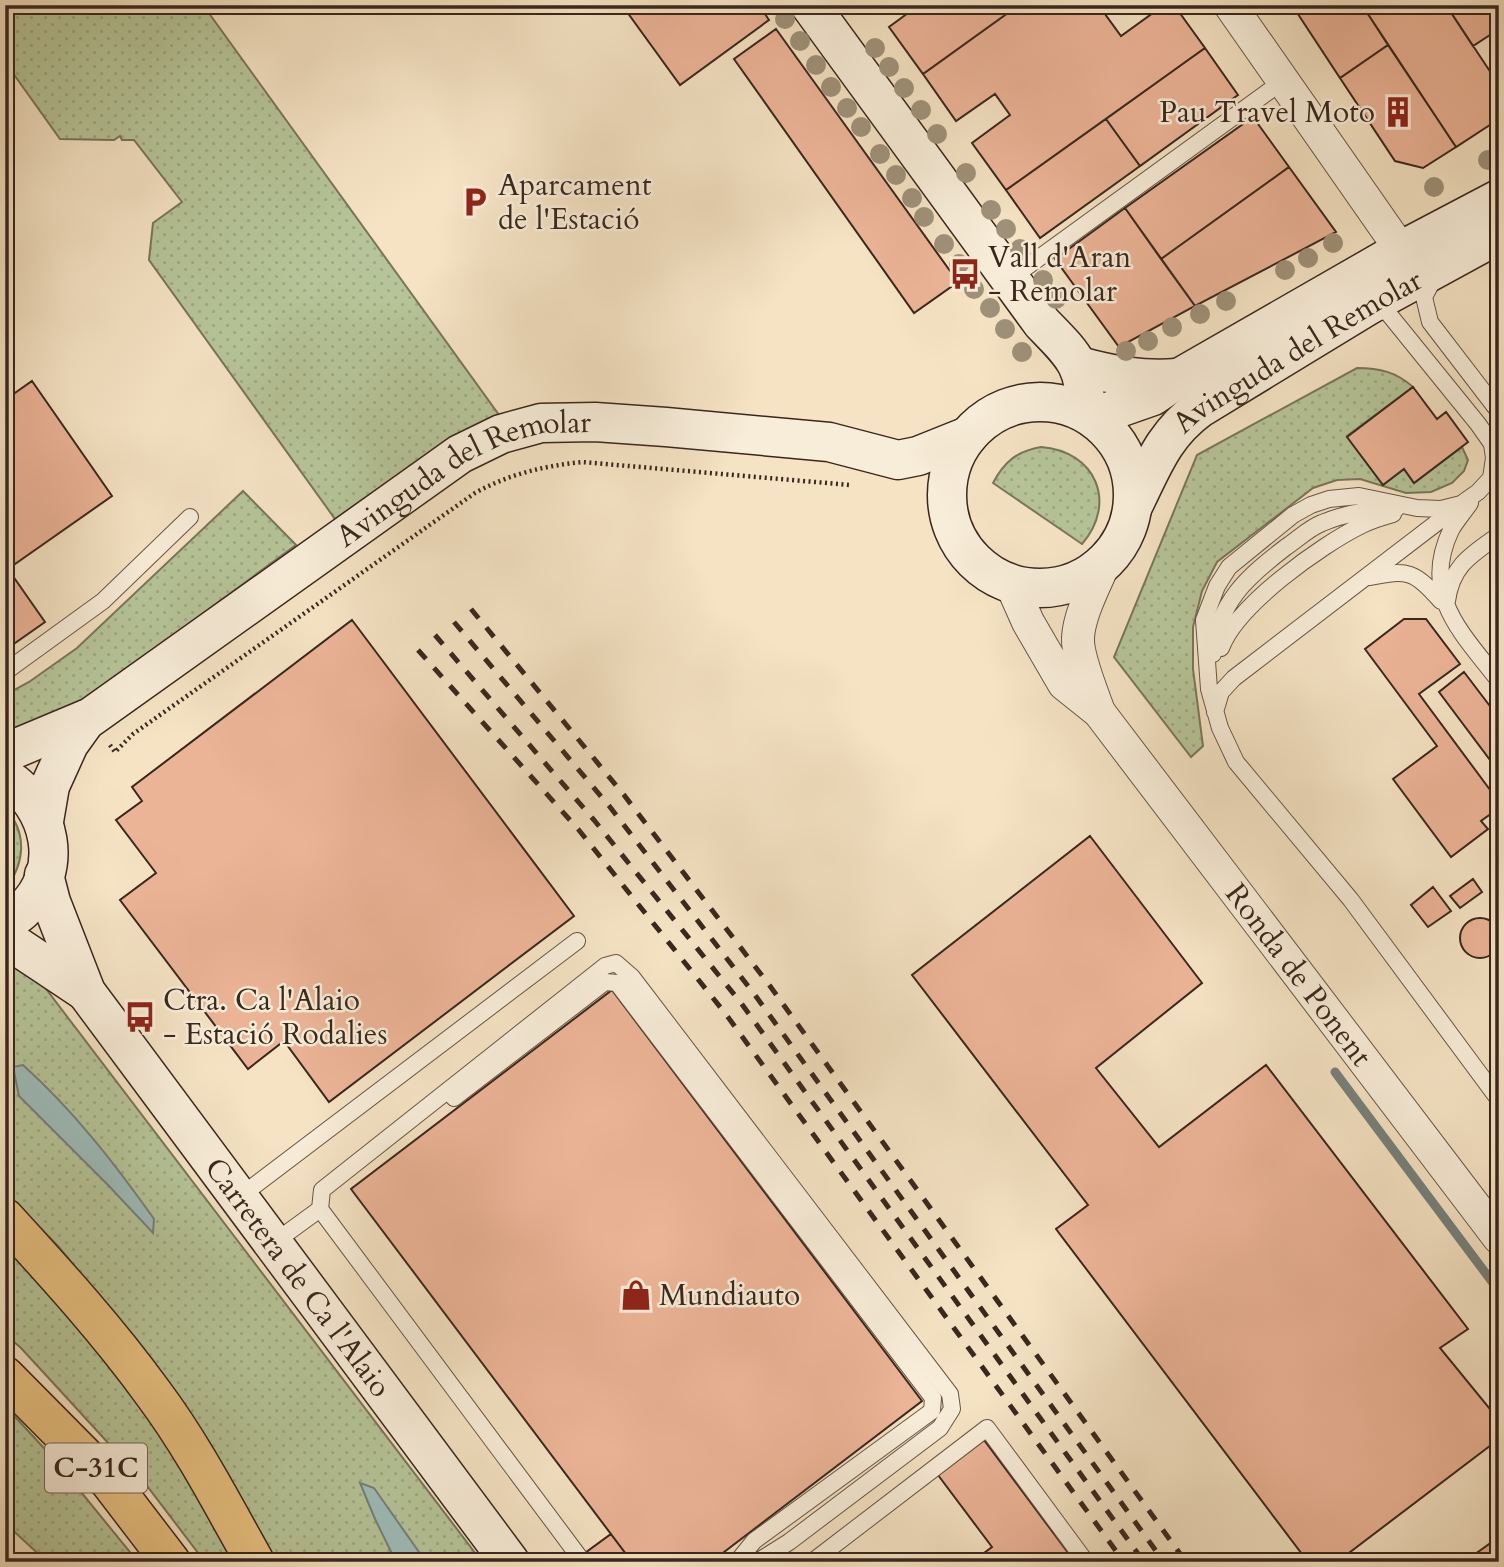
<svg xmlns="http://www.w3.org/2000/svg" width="1504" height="1567" font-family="Cardo,serif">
<defs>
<pattern id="grass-dots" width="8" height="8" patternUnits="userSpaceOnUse" patternTransform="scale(1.75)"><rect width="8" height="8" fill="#b6c599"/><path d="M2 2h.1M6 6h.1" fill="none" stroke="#9da983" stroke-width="1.8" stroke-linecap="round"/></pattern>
</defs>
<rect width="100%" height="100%" fill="#f5e3c4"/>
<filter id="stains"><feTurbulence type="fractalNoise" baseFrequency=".00286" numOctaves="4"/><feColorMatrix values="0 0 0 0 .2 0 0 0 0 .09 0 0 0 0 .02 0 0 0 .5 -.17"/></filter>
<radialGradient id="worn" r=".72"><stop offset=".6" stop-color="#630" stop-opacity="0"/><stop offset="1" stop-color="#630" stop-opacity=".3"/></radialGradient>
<path fill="url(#grass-dots)" stroke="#78765b" stroke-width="2" d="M5,5H203L499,415L443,444L335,519L149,260L153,223L182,202L134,140H122L120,136L114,140L60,139L5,62Z
M1357,368C1380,368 1396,372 1413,387L1347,436L1383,484L1404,469L1414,483L1462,447L1468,460L1464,471L1452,483L1431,492L1406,493L1360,479L1337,480L1313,488L1217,562L1202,591L1193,627V669L1203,746L1191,757L1114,657L1197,455Z
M1041,447C1095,451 1118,502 1082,544L993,483C1004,462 1017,451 1041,447Z
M243,491L296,545L74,708L5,740V695L29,682L77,648Z
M5,808C28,833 25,864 5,889Z
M5,962L22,967L40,981L482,1562H273L121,1322L58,1246L5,1192Z
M5,1240L129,1384L239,1562H205L144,1482L21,1348L5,1334Z
M5,1406L55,1460L138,1562H47L5,1523Z"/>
<path fill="#9ebdbb" stroke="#76817c" stroke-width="2" d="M23,1065C74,1111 115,1164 154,1219L153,1233L108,1185L19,1096L13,1067Z
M360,1483L374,1488L426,1562H396L375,1519Z"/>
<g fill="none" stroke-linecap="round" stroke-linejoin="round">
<path stroke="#76817c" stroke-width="9" d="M1335,1072L1499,1291"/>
</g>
<path fill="#ecb497" stroke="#39271d" stroke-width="2" d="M622,5H759L769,20L680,85Z
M919,5H1019L923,74L889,27Z
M1019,5H1118L1105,14L1121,36L1164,5H1174L1205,48L1006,190L972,143L1010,115L995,94L956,121L923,74Z
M1292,5H1362L1388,45L1340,78Z
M1362,5H1446L1499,85V119L1456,147Z
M1446,5H1499V29L1473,46Z
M776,29L958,282L914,313L734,59Z
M1388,45L1456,147L1423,168L1395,161L1340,78Z
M1205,48L1238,95L1140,166L1106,119Z
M1253,117L1289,167L1161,259L1125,208Z
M1106,119L1140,166L1040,238L1006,190Z
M1289,167L1336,232L1195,306L1161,259Z
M1125,208L1195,306L1119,347L1055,259Z
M32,381L112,496L8,569L45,622L5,650V400Z
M1413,387L1437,419L1446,412L1468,442L1414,483L1404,469L1383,485L1347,437Z
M1404,619H1426L1460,664L1419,694L1499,802V808L1481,821L1488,829L1451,857L1393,779L1437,746L1365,649Z
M352,620L574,916L329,1102L284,1041L248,1069L120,900L156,873L116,820L142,801L132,787Z
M1464,672L1499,718V772L1439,692Z
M1090,836L1202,983L1096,1068L1159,1147L1266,1065L1468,1329L1440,1348L1499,1420V1439L1337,1562H1308L1056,1229L1088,1205L912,975Z
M1473,879L1482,892L1460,908L1450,896Z
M1433,887L1451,911L1428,927L1411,905Z
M1460 938a20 20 0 1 1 40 0a20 20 0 1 1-40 0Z
M612,990L922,1401L711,1562H632L351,1189Z
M984,1440L1075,1562H972L992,1547L938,1475Z
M611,1534L632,1562H592L585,1553Z
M1499,1537V1562H1464Z"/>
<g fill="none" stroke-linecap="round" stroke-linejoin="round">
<defs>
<path id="lane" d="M1010,279L1283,81
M1433,280L1424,297L1430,322L1499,412
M1371,306L1388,313L1478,424L1492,444L1494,458L1491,478L1478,492L1461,504L1441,509L1417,508L1359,496L1329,499L1311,505L1293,515L1229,567L1217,586L1204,620L1209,689L1220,728L1236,762L1351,900L1499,1100
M1470,503C1464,512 1456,521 1451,530C1420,595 1462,633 1499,681
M1370,577C1408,569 1414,571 1441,601
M1447,601C1452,565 1471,555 1499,535
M1221,648C1237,605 1321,545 1362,525C1372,520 1382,517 1393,514
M1213,654C1218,602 1247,577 1286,547C1298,539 1309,528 1322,523C1346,513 1370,509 1396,509
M5,672L103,601L190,517
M1215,712L1221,692L1234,678L1456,508
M454,1098L605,982L617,983L933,1398L932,1411L754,1541L737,1562
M238,1198L577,941
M320,1209L583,1562
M272,1244L320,1209L322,1190L605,966L616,963L632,977L950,1394L952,1409L940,1428L789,1542L757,1562
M812,1562L987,1428L1086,1562"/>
<g id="street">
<path d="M1230,5L1415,270"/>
<path id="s1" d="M1012,586L1028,622L1064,684L1099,712L1499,1238"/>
<path d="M1099,712C1093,694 1077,657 1078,638C1079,615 1094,587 1103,566"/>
</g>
<g id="secondary">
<path d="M810,5L1042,323C1073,355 1086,365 1085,411"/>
<path d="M1079,366C1112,375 1143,381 1177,378"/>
<circle cx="1040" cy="495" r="93"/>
<path d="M1093,417L1153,396L1179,378L1402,250L1499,199"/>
<path id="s2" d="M1133,506C1153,466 1163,435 1200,408L1369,305L1499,234"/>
<path id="s3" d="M5,753L91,717L460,454L501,434L541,423L595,422L666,427L829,442L898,460L918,456L968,436"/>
<path d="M5,777C51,805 66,871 23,910C18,915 11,919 5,923"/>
<path d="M44,821L50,786L69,744L87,719"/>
<path id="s4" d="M44,875L51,902L86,992L510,1562"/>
<path d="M5,938L86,992"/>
</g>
<path id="highway" d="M5,1218C57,1275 108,1331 153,1393C192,1445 223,1505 255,1562
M5,1376L109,1481L171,1562"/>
</defs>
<use href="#lane" stroke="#685647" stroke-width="18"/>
<use href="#street" stroke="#685647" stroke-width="34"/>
<use href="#secondary" stroke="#39271d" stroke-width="41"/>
<use href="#highway" stroke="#39271d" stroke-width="41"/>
<path stroke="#39271d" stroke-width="4.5" stroke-dasharray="2 3.5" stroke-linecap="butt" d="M110,745L115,752L133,734L475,493C509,474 544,466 582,462L850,485"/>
<use href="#lane" stroke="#f8edd9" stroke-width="16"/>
<use href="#street" stroke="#f8edd9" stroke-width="32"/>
<use href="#secondary" stroke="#f8edd9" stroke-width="38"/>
<use href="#highway" stroke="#eac282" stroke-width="38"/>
<path stroke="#39271d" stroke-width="5" stroke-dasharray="12 12" stroke-linecap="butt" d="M471,609L624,795L770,986L1186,1562
M454,622L610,807L755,995L1164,1562
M435,635L594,820L741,1003L1144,1562
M418,650L578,829L725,1013L1124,1562"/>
</g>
<g fill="#9f9179">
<circle cx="785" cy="19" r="10"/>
<circle cx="800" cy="41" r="10"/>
<circle cx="875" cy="48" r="10"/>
<circle cx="816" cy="65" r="10"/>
<circle cx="889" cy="67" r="10"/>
<circle cx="831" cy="87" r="10"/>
<circle cx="904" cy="88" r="10"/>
<circle cx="847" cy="108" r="10"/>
<circle cx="921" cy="110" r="10"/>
<circle cx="861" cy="127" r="10"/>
<circle cx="937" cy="134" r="10"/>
<circle cx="880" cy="154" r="10"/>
<circle cx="1488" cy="160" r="10"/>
<circle cx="966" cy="173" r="10"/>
<circle cx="896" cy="175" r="10"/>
<circle cx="1434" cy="187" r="10"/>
<circle cx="912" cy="198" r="10"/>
<circle cx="991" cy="210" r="10"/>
<circle cx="924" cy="217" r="10"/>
<circle cx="1006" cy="229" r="10"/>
<circle cx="1333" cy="243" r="10"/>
<circle cx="944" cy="244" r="10"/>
<circle cx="1020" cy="249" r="10"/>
<circle cx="1308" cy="258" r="10"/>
<circle cx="959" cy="264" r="10"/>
<circle cx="1285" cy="270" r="10"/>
<circle cx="1043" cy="280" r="10"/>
<circle cx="974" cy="289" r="10"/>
<circle cx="1056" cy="299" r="10"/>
<circle cx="1226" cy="301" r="10"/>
<circle cx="990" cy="308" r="10"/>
<circle cx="1200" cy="314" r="10"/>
<circle cx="1172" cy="327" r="10"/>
<circle cx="1005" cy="329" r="10"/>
<circle cx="1148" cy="341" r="10"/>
<circle cx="1126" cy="351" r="10"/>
<circle cx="1022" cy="352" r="10"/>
</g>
<defs>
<symbol id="building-bare" viewBox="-9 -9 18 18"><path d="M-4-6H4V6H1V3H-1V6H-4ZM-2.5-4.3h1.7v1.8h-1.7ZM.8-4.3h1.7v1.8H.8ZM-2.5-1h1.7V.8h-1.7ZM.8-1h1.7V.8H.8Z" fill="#8f2418" stroke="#f8edd9" stroke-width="2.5" paint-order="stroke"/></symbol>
<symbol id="parking-bare" viewBox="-9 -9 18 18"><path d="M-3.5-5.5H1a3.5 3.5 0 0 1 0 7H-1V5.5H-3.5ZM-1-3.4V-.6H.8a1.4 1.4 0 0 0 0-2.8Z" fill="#8f2418" stroke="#f8edd9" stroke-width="2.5" paint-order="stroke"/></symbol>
<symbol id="bus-bare" viewBox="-9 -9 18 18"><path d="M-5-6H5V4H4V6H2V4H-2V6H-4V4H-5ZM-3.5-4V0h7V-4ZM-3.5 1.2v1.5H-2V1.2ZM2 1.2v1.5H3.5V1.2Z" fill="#8f2418" stroke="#f8edd9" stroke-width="2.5" paint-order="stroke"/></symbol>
<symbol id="shop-bare" viewBox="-9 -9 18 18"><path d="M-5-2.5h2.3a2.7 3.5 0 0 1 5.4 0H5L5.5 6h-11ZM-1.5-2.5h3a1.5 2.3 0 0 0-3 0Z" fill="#8f2418" stroke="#f8edd9" stroke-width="2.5" paint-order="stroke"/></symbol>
</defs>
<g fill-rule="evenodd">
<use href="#building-bare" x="1376" y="90" width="44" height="44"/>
<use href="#parking-bare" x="453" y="180" width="44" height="44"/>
<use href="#bus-bare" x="943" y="252" width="44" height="44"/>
<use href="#bus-bare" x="118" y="995" width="44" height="44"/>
<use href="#shop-bare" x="614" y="1273" width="44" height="44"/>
</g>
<g text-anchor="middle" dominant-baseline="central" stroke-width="5" stroke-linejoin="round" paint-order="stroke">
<rect fill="#f8edd9" stroke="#726255" stroke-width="2" x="45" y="1443.5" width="102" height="49" rx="5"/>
<g font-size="28" font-weight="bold" fill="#39271d">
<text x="96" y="1468">C-31C</text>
</g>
<g font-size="30" fill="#39271d" stroke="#f8edd9" text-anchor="start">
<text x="1375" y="112" text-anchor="end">Pau Travel Moto</text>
<text x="498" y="185">Aparcament<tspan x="498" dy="34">de l'Estació</tspan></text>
<text x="988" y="257">Vall d'Aran<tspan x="988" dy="34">- Remolar</tspan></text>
<text x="163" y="1000">Ctra. Ca l'Alaio<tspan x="163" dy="34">- Estació Rodalies</tspan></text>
<text x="659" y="1295">Mundiauto</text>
</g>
<g font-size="30" fill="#39271d" stroke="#f8edd9">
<text stroke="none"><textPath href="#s2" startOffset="233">Avinguda del Remolar</textPath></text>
<text stroke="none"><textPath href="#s3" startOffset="541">Avinguda del Remolar</textPath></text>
<text stroke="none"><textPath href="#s1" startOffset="486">Ronda de Ponent</textPath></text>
<text stroke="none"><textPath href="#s4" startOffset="480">Carretera de Ca l'Alaio</textPath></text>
</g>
</g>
<rect width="1504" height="1567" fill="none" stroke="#f5e3c4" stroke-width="28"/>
<rect x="7" y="7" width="1490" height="1553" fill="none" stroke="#39271d" stroke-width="3.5"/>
<rect x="14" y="14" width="1476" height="1539" fill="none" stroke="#39271d" stroke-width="2"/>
<rect width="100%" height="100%" filter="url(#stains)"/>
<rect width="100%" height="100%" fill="url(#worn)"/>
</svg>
